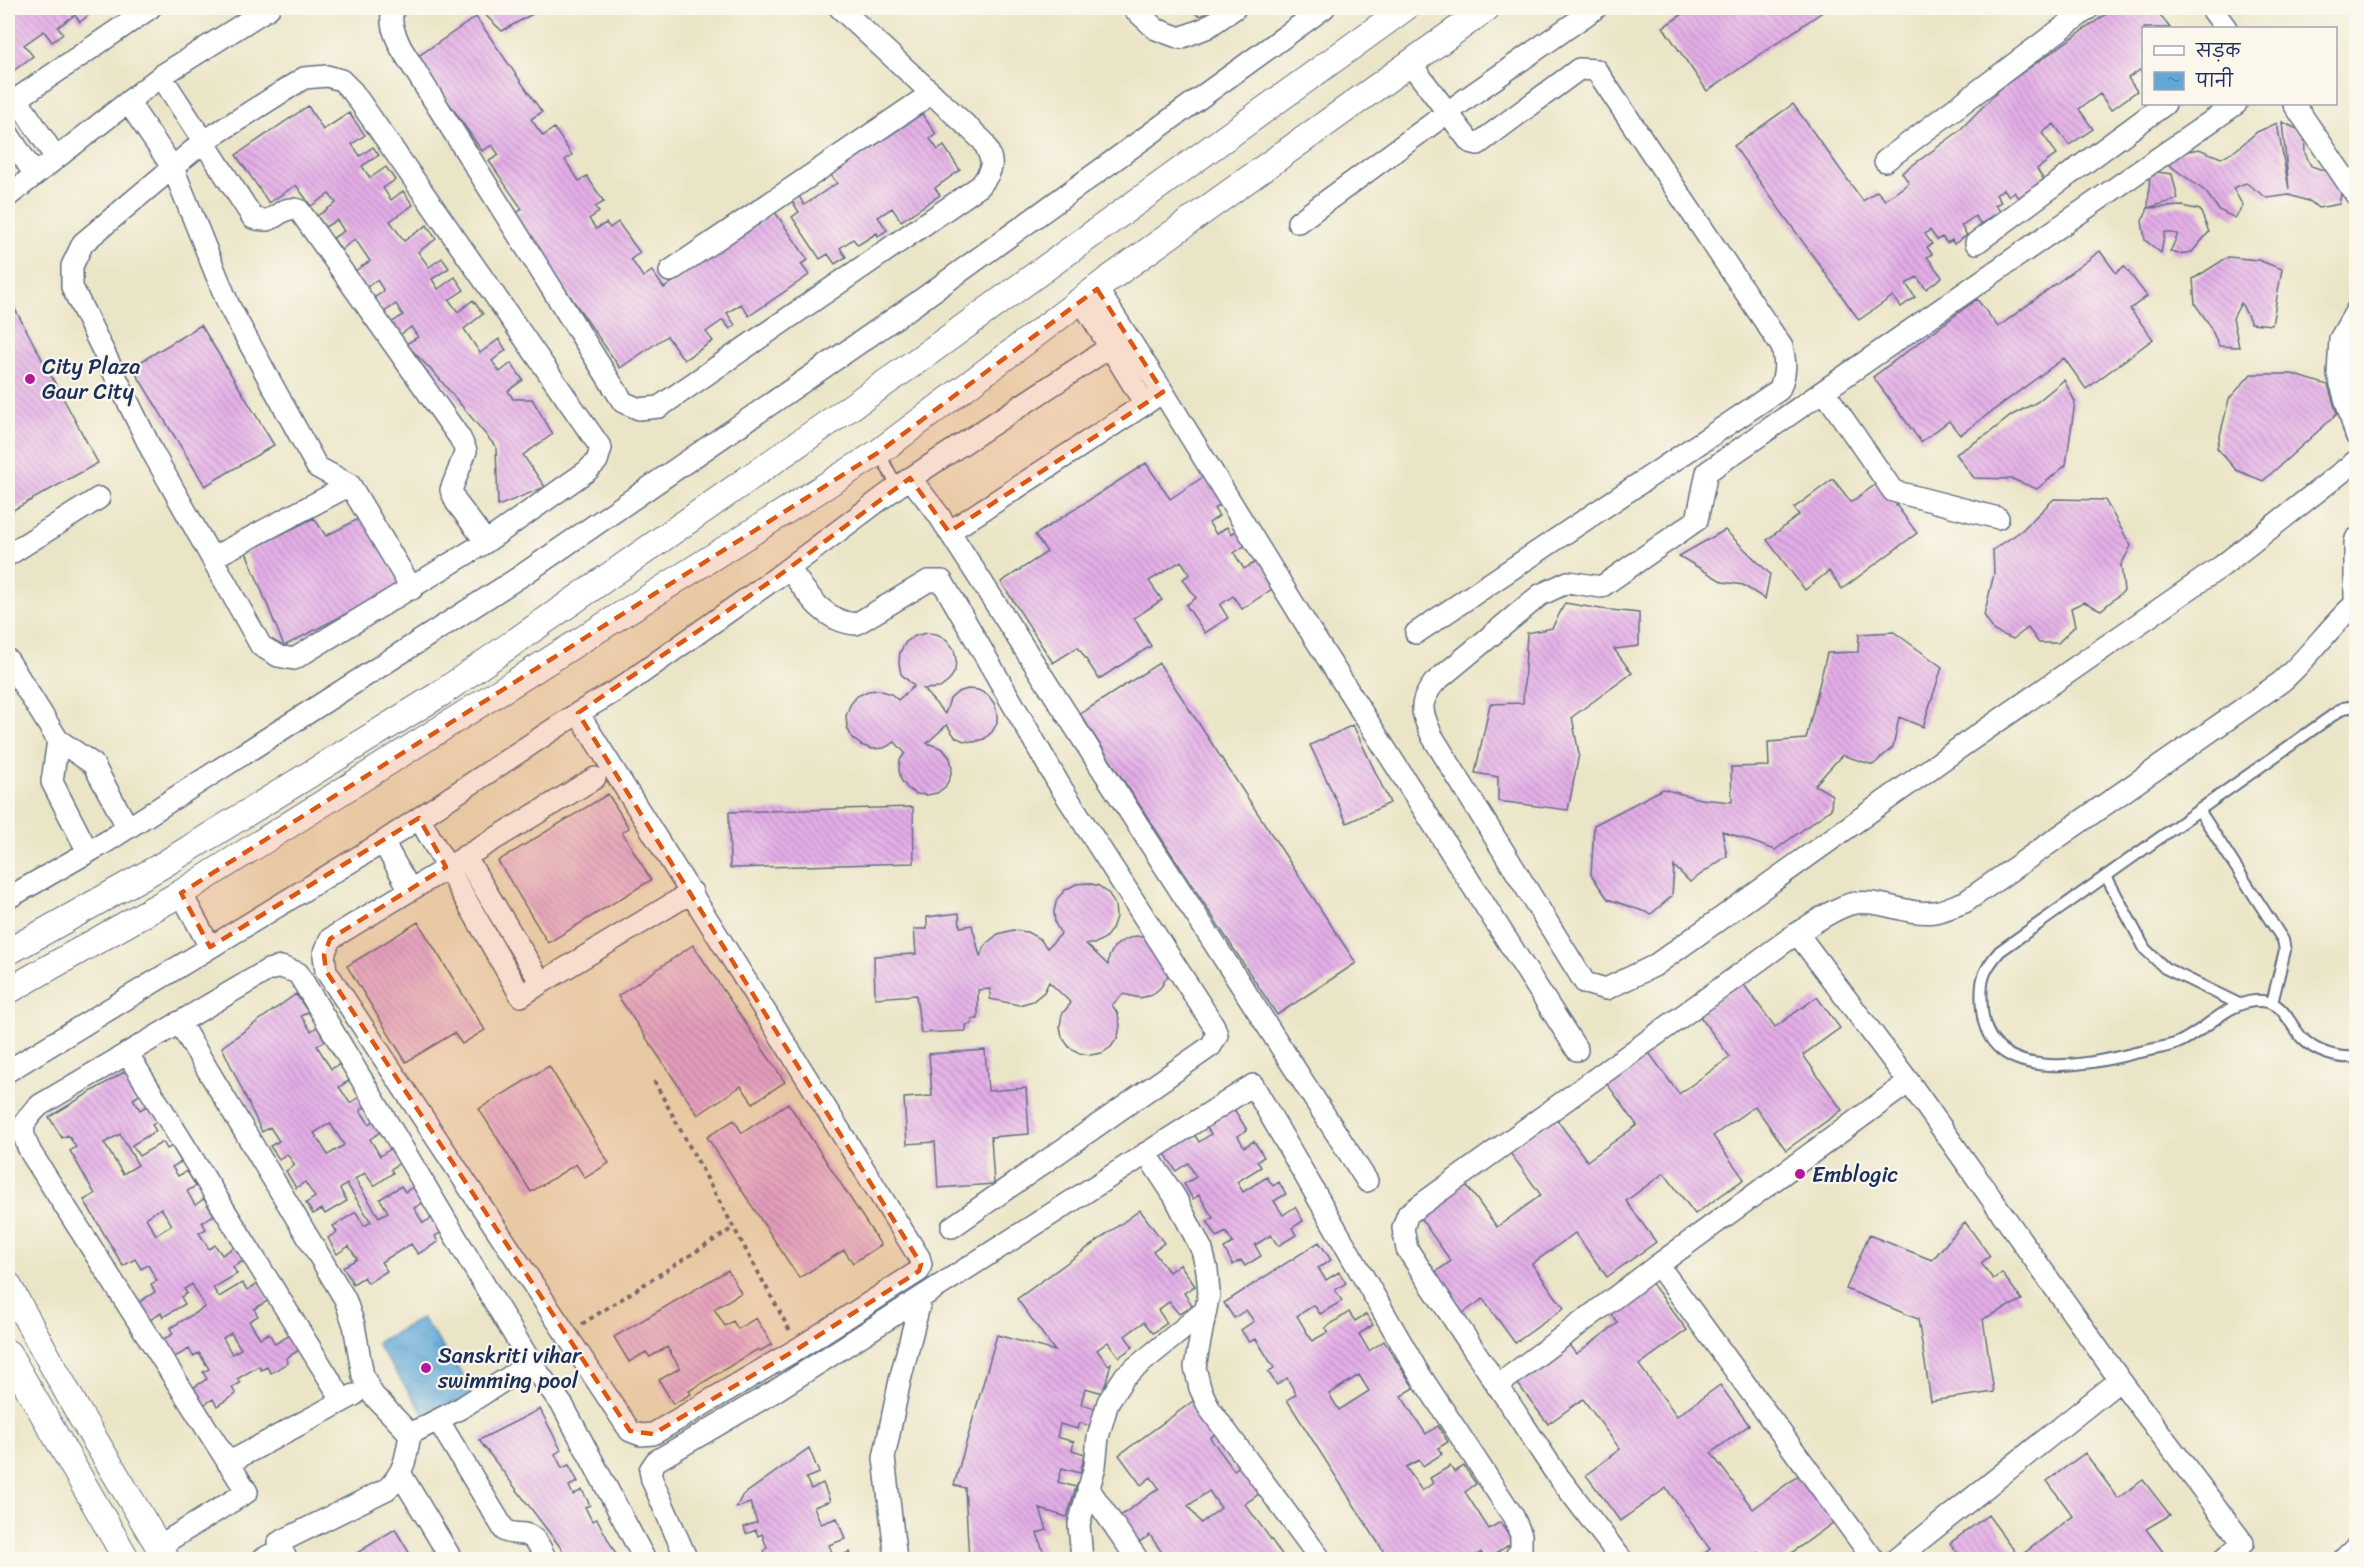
<svg xmlns="http://www.w3.org/2000/svg" width="2364" height="1567" font-family="Sriracha,'Playpen Sans Deva',sans-serif">
<defs>
<pattern id="water-ripples" width="26" height="14" patternUnits="userSpaceOnUse" patternTransform="scale(1.5)"><rect width="26" height="14" fill="#61a8d7"/><path d="M2 4q2-2 4 0t4 0M15 11q2-2 4 0t4 0" fill="none" stroke="#4f89b2"/></pattern>
<pattern id="building-back-hatch" width="6" height="6" patternUnits="userSpaceOnUse" patternTransform="scale(1.5)"><rect width="6" height="6" fill="#e4aee7"/><path d="M-1 5l2 2M0 0l6 6M5-1l2 2" fill="none" stroke="#b88ebe"/></pattern>
</defs>
<rect width="100%" height="100%" fill="#fbf7ec"/>
<filter id="ink" filterUnits="userSpaceOnUse"><feTurbulence type="fractalNoise" baseFrequency=".0167" numOctaves="2"/><feDisplacementMap in="SourceGraphic" scale="12" xChannelSelector="R" yChannelSelector="G"/><feConvolveMatrix kernelMatrix="1 2 1 2 8 2 1 2 1" color-interpolation-filters="sRGB"/></filter>
<filter id="wash" filterUnits="userSpaceOnUse"><feTurbulence type="fractalNoise" baseFrequency=".008" numOctaves="4" result="noise"/><feDisplacementMap in="SourceGraphic" scale="24" xChannelSelector="R" yChannelSelector="G"/><feGaussianBlur stdDeviation="1.35" result="paint"/><feColorMatrix in="noise" values="0 0 0 0 0 0 0 0 0 0 0 0 0 0 0 0 0 1.4 0 .05"/><feComposite in="paint" operator="in"/></filter>
<g filter="url(#wash)">
<rect width="100%" height="100%" fill="#ebe5c7"/>
<path fill="url(#water-ripples)" stroke="#3e6c9a" stroke-width="1.5" d="M422,1318L476,1394L428,1420L376,1343Z"/>
<g id="blocks">
<path fill="url(#building-back-hatch)" fill-rule="evenodd" d="M8,8H86L90,14L80,22L75,15L58,27L63,34L52,42L44,31L24,45L33,56L8,75Z
M478,8H543L502,31Z
M1191,8H1224L1198,16Z
M1692,8H1828L1707,91L1663,27Z
M2102,8H2155L2170,28H2144V76L2140,70L2128,78L2137,91L2111,110L2100,94L2079,109L2093,129L2069,145L2054,124L2042,133L2057,154L2037,169L2044,180L2018,198L2014,192L2009,196L2004,189L1996,195L2001,202L1995,205L2000,211L1981,224L1975,216L1961,226L1967,235L1954,244L1952,240L1947,243L1942,237L1937,240L1930,230L1925,234L1932,244L1927,247L1932,254L1927,257L1942,277L1926,289L1917,277L1906,284L1915,297L1901,307L1893,296L1859,320L1734,146L1793,104L1863,201L1877,191L1885,200L1909,183L1902,173L1958,132L2002,87L2106,14Z
M476,17L542,112L531,119L543,136L554,128L572,155L565,160L579,181L587,176L604,202L595,207L599,212L589,219L596,229L606,223L610,228L618,222L640,253L631,259L643,277L652,271L664,288L775,212L808,260L801,264L809,275L749,316L741,304L727,313L735,325L730,329L723,320L706,332L713,341L684,360L667,336L620,368L514,215L522,209L489,161L499,155L492,145L482,151L417,57Z
M308,106L323,130L349,113L365,135L352,144L360,156L373,147L379,155L362,166L370,178L386,167L395,180L383,188L391,200L403,191L413,205L390,221L404,241L427,225L436,239L418,252L429,267L442,258L449,268L432,279L438,289L455,277L464,290L449,300L458,312L473,300L483,314L464,329L480,353L499,339L506,350L492,361L500,372L511,363L523,380L508,391L513,399H532L553,434L523,455L545,487L498,506L496,447L437,376L406,344L418,337L411,327L400,335L391,323L403,315L396,304L384,312L374,298L384,291L377,280L367,287L355,271L370,261L355,239L341,250L333,238L344,231L337,220L325,227L317,216L336,203L329,194L311,206L296,185L269,203L236,155Z
M922,114L936,134L930,139L938,150L944,146L960,170L935,188L940,195L901,221L892,208L878,217L887,230L878,236L877,233L858,245L853,239L840,248L846,257L835,264L828,254L820,259L792,217L799,212L792,201L799,196L804,205L837,183L831,175Z
M2282,122L2304,132L2305,153L2311,166L2326,171L2343,185L2339,204L2318,208L2311,202L2289,195L2267,198L2246,183L2233,188L2243,206L2235,218L2219,210L2206,192L2165,162L2178,153L2199,149L2221,158L2236,150L2257,132L2277,123L2289,189Z
M2150,171L2172,174L2178,199L2148,208L2182,206L2200,210L2209,232L2192,252L2179,254L2170,252L2178,234L2165,232L2161,253L2145,240L2142,221L2148,208Z
M2100,251L2116,273L2124,266L2147,296L2130,309L2153,339L2086,389L2064,358L1960,435L1949,421L1921,442L1873,377L1977,299L1998,327Z
M2228,257L2258,260L2282,269L2272,325L2251,323L2241,303L2233,318L2239,347L2219,346L2209,324L2195,304L2193,279Z
M8,296L98,463L8,513Z
M201,325L274,445L205,486L132,367Z
M2251,374H2292L2328,385L2337,414L2263,481L2236,470L2217,448L2229,399Z
M2064,380L2075,402L2066,465L2037,489L2012,479L1974,478L1956,454L1988,434L2012,415L2037,402Z
M1146,463L1170,499L1206,475L1224,502L1214,509L1219,516L1209,523L1216,534L1227,527L1231,534L1241,528L1250,542L1234,553L1244,569L1261,559L1278,585L1242,609L1233,596L1220,605L1228,618L1205,633L1186,605L1196,598L1183,579L1190,574L1181,561L1149,581L1162,600L1134,618L1151,646L1099,679L1078,647L1053,663L1001,582L1047,552L1035,535Z
M1833,479L1851,502L1879,482L1917,533L1842,589L1829,571L1805,590L1767,540L1799,515L1794,508Z
M2054,499L2105,500L2131,546L2121,565L2124,591L2101,610L2084,602L2071,608L2075,626L2058,643H2039L2028,628L2013,639L1994,631L1984,615L1994,574L1993,550L2021,531Z
M364,516L400,586L284,646L246,552L314,518L326,536Z
M1725,530L1770,574L1765,599L1743,585L1723,582L1679,556Z
M1565,603L1601,609L1639,613V646L1614,649L1632,673L1572,717L1579,754L1568,810L1498,801V777L1475,773L1490,704L1523,703L1527,633L1552,628Z
M1894,632L1942,667L1923,727L1899,717L1893,747L1873,765L1842,755L1815,785L1832,795L1831,809L1775,850L1722,831L1727,856L1690,882L1674,866L1672,896L1651,914L1608,899L1591,875L1594,825L1663,789L1700,799L1732,802L1731,767L1769,766L1768,742L1806,739L1827,653L1858,652L1859,634Z
M926,633L937,634L947,640L954,649L956,660L955,671L949,681L940,688L923,689L945,714L950,699L958,692L968,689L978,690L988,695L994,703L997,713V723L992,732L984,739L974,742L964,741L955,737L947,725L927,743L943,749L950,758L952,768L950,778L945,787L937,793L927,795L916,794L907,788L901,780L899,770L900,760L905,753L895,742L884,748L872,749L861,745L852,738L847,727L846,716L850,705L857,696L868,691L879,690L891,694L898,700L914,686L901,674L899,663L900,652L906,642L915,636Z
M1159,663L1356,963L1277,1015L1080,714Z
M1353,725L1390,803L1347,823L1310,745Z
M608,794L629,828L622,832L651,880L548,943L498,861Z
M913,807L914,863L730,868L729,812Z
M1088,883L1099,886L1109,894L1115,905L1116,917L1112,929L1105,938L1094,944H1086L1108,965L1109,957L1114,947L1124,940L1136,936L1148,938L1169,965L1167,977L1161,987L1152,995L1140,998L1123,994L1112,1005L1118,1014L1120,1025L1118,1037L1111,1047L1102,1053L1090,1055L1079,1053L1069,1047L1062,1037L1060,1026L1062,1014L1071,1003L1049,982L1044,992L1033,1001L1019,1005L990,999V989L978,990V1019H972V1024L966,1025V1031L921,1033L916,995L875,998L874,956L916,954L914,929H927V917L959,913L960,927L972,925L980,956L987,943L998,934L1013,930L1027,932L1040,939L1047,948L1061,934L1055,923L1054,911L1057,899L1065,890L1076,884Z
M418,922L485,1030L462,1044L454,1033L406,1062L347,966Z
M693,945L785,1082L753,1103L741,1086L698,1115L618,996Z
M1742,982L1775,1027L1817,997L1840,1028L1803,1055L1842,1110L1786,1150L1755,1106L1713,1136L1744,1179L1695,1214L1664,1173L1626,1201L1656,1242L1607,1277L1575,1233L1532,1264L1564,1308L1515,1343L1483,1299L1456,1318L1427,1278L1451,1261L1418,1215L1464,1182L1497,1227L1541,1195L1508,1150L1555,1117L1587,1161L1637,1125L1605,1081L1647,1050L1679,1094L1730,1057L1698,1014Z
M296,994L308,1012L301,1016L311,1031L317,1027L325,1041L317,1046L331,1069L340,1064L350,1080L339,1087L350,1103L360,1097L367,1106L360,1110L369,1124L375,1120L382,1131L370,1139L380,1156L392,1148L401,1162L391,1169L393,1173L374,1186L365,1173L355,1179L379,1217L388,1212L380,1199L401,1186L405,1192L416,1185L426,1201L414,1208L423,1223L435,1216L444,1231L435,1236L438,1242L418,1254L411,1244L381,1262L387,1271L368,1283L364,1277L353,1284L343,1267L357,1259L349,1246L337,1254L328,1238L337,1232L333,1226L356,1212L364,1226L371,1222L347,1184L340,1189L347,1201L325,1214L322,1209L313,1214L306,1203L315,1197L305,1182L296,1188L286,1171L295,1165L287,1154L279,1159L270,1146L279,1141L270,1127L262,1132L222,1047ZM330,1123L344,1145L328,1155L314,1133Z
M985,1050L988,1091L1026,1088L1029,1134L991,1137L994,1184L938,1188L935,1142L907,1144L904,1098L932,1096L929,1054Z
M549,1066L609,1163L585,1178L576,1164L531,1192L479,1109Z
M129,1069L143,1093L133,1099L140,1110L150,1104L159,1120L152,1125L156,1131L132,1145L139,1156L163,1142L167,1149L172,1146L181,1162L172,1167L178,1176L187,1171L196,1186L187,1191L195,1205L204,1199L214,1215L202,1222L206,1229L199,1233L209,1249L215,1245L222,1255L236,1246L245,1260L233,1267L237,1274L213,1288L219,1297L242,1283L247,1290L259,1283L269,1300L254,1309L258,1316L249,1321L260,1338L269,1333L275,1344L290,1335L299,1350L286,1358L288,1363L271,1373L267,1367L261,1370L259,1366L237,1379L240,1383L232,1388L236,1394L217,1406L213,1399L201,1406L191,1389L207,1379L203,1372L209,1369L199,1353L193,1356L189,1349L173,1358L162,1340L173,1334L170,1328L205,1307L192,1284L184,1289L187,1293L181,1297L185,1304L163,1317L161,1313L150,1320L139,1302L155,1292L151,1284L157,1281L148,1265L141,1269L135,1259L123,1266L84,1200L95,1194L70,1151L76,1147L68,1135L62,1138L49,1117ZM120,1134L138,1165L123,1174L104,1143ZM161,1208L172,1225L156,1235L146,1218ZM231,1333L241,1349L232,1354L223,1338Z
M788,1103L881,1245L853,1263L844,1250L799,1278L707,1137L734,1120L742,1133Z
M1234,1109L1247,1130L1238,1136L1244,1147L1254,1141L1264,1157L1257,1161L1261,1167L1237,1182L1243,1192L1267,1177L1273,1186L1279,1182L1286,1194L1274,1201L1283,1215L1295,1207L1303,1221L1292,1228L1296,1235L1278,1246L1271,1235L1255,1245L1261,1256L1245,1266L1241,1260L1233,1265L1224,1248L1233,1243L1226,1232L1217,1237L1207,1221L1213,1218L1199,1195L1193,1199L1184,1184L1196,1177L1188,1163L1176,1171L1164,1152L1194,1134L1199,1142L1211,1134L1206,1126Z
M1140,1210L1164,1243L1153,1251L1169,1272L1180,1264L1195,1286L1184,1293L1192,1305L1179,1314L1169,1302L1158,1310L1167,1323L1153,1333L1144,1322L1125,1336L1133,1347L1119,1357L1108,1342L1097,1350L1108,1365L1111,1363L1103,1393L1085,1388L1081,1404L1098,1409L1093,1427L1080,1423L1078,1429L1060,1424L1057,1437L1074,1442L1072,1450L1085,1454L1080,1473L1062,1468L1058,1482L1076,1487L1067,1517L1040,1509L1047,1530L1037,1533L1046,1560H969L965,1488L954,1485L997,1335L1055,1351L1017,1299Z
M1965,1222L1990,1256L1981,1263L1993,1279L2002,1273L2022,1300L1983,1319L1994,1392L1931,1401L1918,1319L1846,1289L1869,1235L1932,1260Z
M1319,1242L1331,1260L1318,1268L1326,1280L1339,1272L1346,1283L1335,1290L1342,1301L1320,1314L1314,1305L1297,1316L1312,1341L1328,1332L1325,1328L1349,1312L1355,1321L1366,1314L1373,1325L1359,1334L1369,1351L1384,1341L1414,1388L1401,1396L1426,1434L1438,1426L1448,1442L1438,1448L1442,1454L1423,1466L1419,1460L1406,1467L1422,1491L1433,1483L1430,1478L1450,1466L1454,1472L1464,1466L1476,1484L1465,1492L1489,1529L1500,1522L1513,1542L1486,1560L1481,1552L1470,1560H1389L1287,1400L1296,1394L1287,1378L1277,1385L1268,1372L1274,1368L1256,1339L1249,1342L1241,1330L1254,1321L1246,1310L1234,1318L1224,1303ZM1359,1375L1369,1391L1339,1410L1329,1394Z
M728,1270L741,1293L714,1309L725,1326L733,1321L738,1329L756,1318L772,1344L760,1351L758,1349L689,1391L691,1394L673,1404L659,1380L680,1368L667,1347L650,1357L646,1352L629,1362L614,1337Z
M1650,1281L1687,1330L1639,1365L1677,1416L1720,1385L1749,1425L1711,1453L1753,1509L1799,1475L1834,1522L1782,1560H1765L1759,1552L1749,1560H1696L1710,1549L1666,1488L1620,1521L1586,1475L1620,1449L1583,1399L1548,1424L1515,1380L1567,1342L1576,1354L1618,1323L1609,1311Z
M1196,1399L1219,1431L1210,1438L1234,1470L1243,1464L1263,1491L1245,1504L1286,1560H1167L1150,1535L1138,1543L1119,1517L1159,1488L1151,1477L1141,1485L1119,1455ZM1209,1491L1221,1508L1201,1523L1188,1506Z
M540,1409L561,1450L555,1454L562,1468L569,1465L578,1482L569,1486L573,1495L582,1490L590,1505L585,1507L592,1521L597,1519L619,1560H570L479,1440Z
M809,1448L819,1473L806,1478L811,1489L823,1483L830,1501L814,1507L821,1524L837,1518L845,1539L829,1545L834,1558L850,1552L853,1560H762V1558L766,1556L764,1550L767,1548L762,1534L758,1536L756,1530L746,1534L744,1527L757,1522L750,1503L736,1508L742,1496Z
M2085,1453L2118,1498L2143,1480L2170,1515L2146,1529L2169,1560H1963L1950,1543L1988,1515L2019,1557L2073,1516L2047,1481Z
M395,1529L410,1554L401,1560H346Z"/>
</g>
</g>
<g filter="url(#ink)">
<use href="#blocks" fill-opacity="0" stroke="#646f83" stroke-width="1.5"/>
<g fill="none" stroke-linecap="round" stroke-linejoin="round">
<defs>
<path id="service" d="M879,452L897,487
M2356,706L2343,708L2000,951C1981,972 1980,983 1982,1010C1989,1085 2085,1066 2135,1053C2148,1050 2162,1048 2175,1044C2202,1034 2226,1003 2255,1001C2284,999 2286,1020 2302,1038C2315,1052 2338,1059 2356,1057
M2199,810L2283,940L2285,950L2272,1003
M2106,876L2145,949L2165,968L2239,1004"/>
<path id="minor" d="M394,8C388,21 395,35 401,48L623,402L639,409L659,407L980,186C995,167 994,162 983,141L840,8
M1133,8L1156,29L1180,38L1206,28L1235,8
M2211,8L2226,28
M1410,63L1470,142L1478,144L1579,69L1596,70L1782,347C1786,363 1786,374 1779,390L1416,633
M161,76L253,218C278,227 277,204 299,210L460,438L466,451L451,490L456,502L486,542
M327,76L341,80L353,92L601,448L597,461L587,471L486,542L294,659L278,656L261,646L153,453L72,287V266L83,243L203,142L304,78Z
M17,99L56,158
M128,102L173,168L229,306L317,467L350,485L412,589
M2236,104L1707,472L1697,520L1601,587L1568,582L1540,595L1434,683C1417,705 1422,712 1432,736L1585,983L1606,989L1654,966L1962,746L2222,566L2356,461
M2294,104L2356,195
M8,105L150,8
M8,134L35,175
M1885,161L2089,8
M8,196L161,76L269,8
M1298,222L1470,96L1596,8
M1976,243L2165,104
M670,271L932,93
M1097,289L1163,392L1309,629L1577,1050
M1081,300L1145,404L1155,397
M2356,311L2340,339L2338,374L2356,435
M1824,391L1893,491L1998,518
M910,478L938,514L1367,1181
M949,532L1145,404
M8,555L99,498
M212,558L350,485
M789,568C806,592 823,622 856,624L928,581H942L1060,786L1214,1026L1217,1035L1211,1046L952,1227
M2355,604V543L2356,539
M8,660L58,740L93,764L128,828
M578,713L919,1257L921,1264L919,1271L799,1348L653,1434L641,1435L630,1431L326,971L324,955L330,939L595,778
M58,740L52,782L88,852
M419,818L521,996L541,983L465,856
M383,842L410,890
M181,893L210,947
M8,898L106,842L521,576L914,305L1324,8
M1797,933L1909,1082L2120,1380L2243,1543L2223,1560
M541,983L692,892
M179,1022L345,1299L354,1325L363,1376L373,1395L410,1434
M127,1053L343,1401
M8,1071L383,842L578,713L619,689L777,577L897,487L1127,336
M1146,1153L1175,1197L1202,1250L1207,1270L1209,1293L1195,1367L1200,1388L1209,1408L1321,1560
M1497,1386L1658,1265
M438,1420L505,1531C512,1534 517,1533 524,1534C537,1536 541,1550 546,1560
M228,1463L354,1395
M400,1473L452,1560
M1088,1488L1138,1560
M159,1546L247,1492L31,1153C19,1129 21,1123 40,1105L268,970L281,967L298,973L531,1363L563,1406L645,1560
M261,1560L281,1549
M287,1560L278,1543L387,1489C405,1471 406,1458 410,1434L461,1408L531,1363
M687,1560L652,1480L650,1470L656,1461L772,1393L1253,1085L1418,1372L1513,1516L1521,1535V1550L1513,1560
M896,1560L884,1458L900,1380L921,1298
M1082,1560L1079,1524L1095,1466L1098,1437L1108,1402L1125,1376L1205,1311
M1622,1560L1555,1472L1407,1249L1403,1228L1408,1214L1797,933C1814,923 1831,910 1850,904C1878,897 1906,916 1934,912C1944,911 1955,905 1965,902L2281,682C2309,658 2329,627 2356,603
M1874,1560L1658,1265L1909,1082
M1895,1560L2120,1380
M2343,1560L2356,1547"/>
<path id="tertiary" d="M8,952L161,866L440,694L921,358L1405,8
M8,991L181,893L879,452L1109,279L1487,8
M8,1285L80,1415L167,1560
M8,1353L127,1560"/>
</defs>
<use href="#service" stroke="#646f83" stroke-width="14"/>
<use href="#minor" stroke="#646f83" stroke-width="24"/>
<use href="#tertiary" stroke="#646f83" stroke-width="28"/>
<path stroke="#646f83" stroke-width="4" stroke-dasharray="4.5 4.5" stroke-linecap="butt" d="M654,1081L790,1331
M582,1324L733,1228"/>
<use href="#service" stroke="#fff" stroke-width="10"/>
<use href="#minor" stroke="#fff" stroke-width="21"/>
<use href="#tertiary" stroke="#fff" stroke-width="26"/>
</g>
</g>
<path fill="#de5710" fill-opacity="0.2" stroke="#de5710" stroke-width="4.5" stroke-dasharray="12 8" stroke-linejoin="round" d="M1097,289L1163,392L949,532L910,478L777,577L578,713L921,1264L919,1271L799,1348L653,1434L630,1431L326,971L324,955L330,939L446,867L419,818L210,947L181,893L879,452Z"/>
<g fill="#b5179e" stroke="#fbf7ec" stroke-width="2">
<circle cx="30" cy="379" r="6"/>
<circle cx="1800" cy="1174" r="6"/>
<circle cx="426" cy="1368" r="6"/>
</g>
<g text-anchor="middle" dominant-baseline="central" stroke-width="4.5" stroke-linejoin="round" paint-order="stroke">
<g font-size="22" fill="#1b2f5e" stroke="#fbf7ec" text-anchor="start">
<text x="42" y="366">City Plaza<tspan x="42" dy="25">Gaur City</tspan></text>
<text x="1812" y="1174">Emblogic</text>
<text x="438" y="1355">Sanskriti vihar<tspan x="438" dy="25">swimming pool</tspan></text>
</g>
</g>
<rect width="2364" height="1567" fill="none" stroke="#fbf7ec" stroke-width="30"/>
<rect x="2142" y="27" width="195" height="78" fill="#fbf7ec" stroke="#a1a7b3" stroke-width="1.5"/>
<rect x="2154" y="46" width="30" height="9" fill="#ffffff" stroke="#a1a7b3" stroke-width="1.5"/>
<text x="2196" y="57" font-size="18" fill="#1b2f5e">सड़क</text>
<rect x="2154" y="72" width="30" height="18" fill="url(#water-ripples)" stroke="#a1a7b3" stroke-width="1.5"/>
<text x="2196" y="87" font-size="18" fill="#1b2f5e">पानी</text>
</svg>
